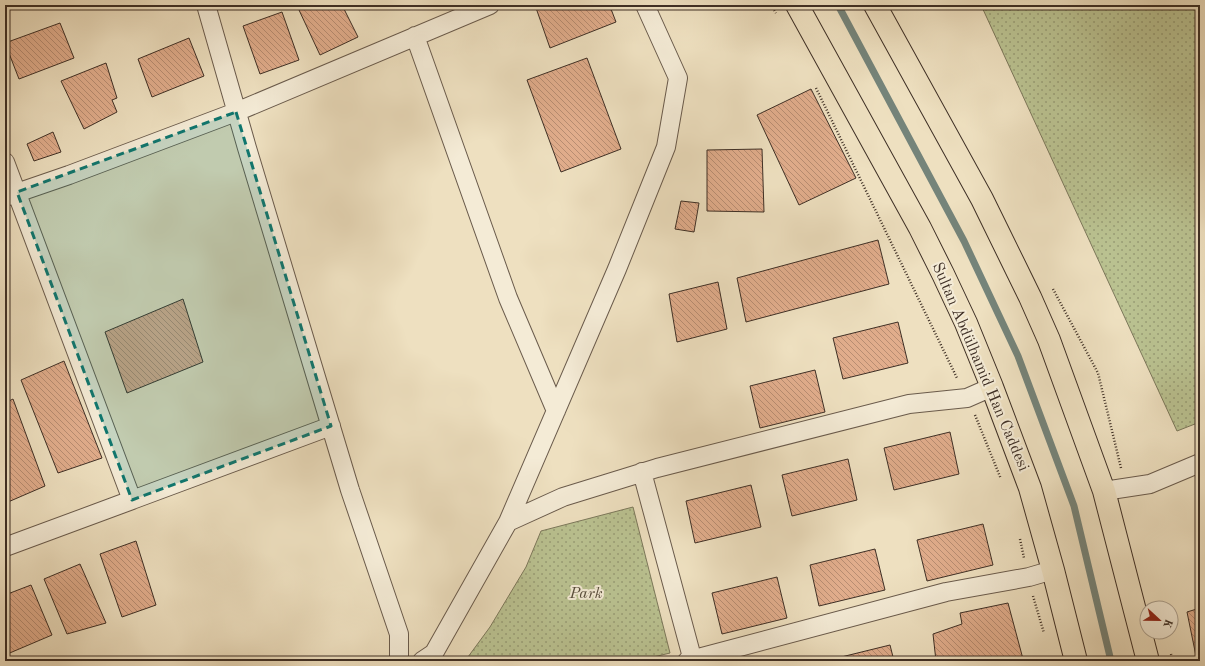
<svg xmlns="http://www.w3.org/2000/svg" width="1205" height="666" font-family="'Old Standard TT',serif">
<defs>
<pattern id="grass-dots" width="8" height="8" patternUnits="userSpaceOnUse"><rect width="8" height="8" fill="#bac291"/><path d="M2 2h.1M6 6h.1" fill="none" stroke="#999e76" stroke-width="1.8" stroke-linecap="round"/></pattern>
<pattern id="building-back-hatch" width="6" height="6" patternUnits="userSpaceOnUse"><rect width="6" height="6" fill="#e1ad8c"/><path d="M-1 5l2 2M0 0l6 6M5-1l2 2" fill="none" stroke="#b88d72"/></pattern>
</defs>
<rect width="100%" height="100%" fill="#eee0c0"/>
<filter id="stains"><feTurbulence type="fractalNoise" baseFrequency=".005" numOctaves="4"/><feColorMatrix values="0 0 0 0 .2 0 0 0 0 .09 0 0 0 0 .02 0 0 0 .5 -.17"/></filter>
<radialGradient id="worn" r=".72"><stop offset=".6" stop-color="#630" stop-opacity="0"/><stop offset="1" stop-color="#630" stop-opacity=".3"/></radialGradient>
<path fill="url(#grass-dots)" stroke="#7c785b" d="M981,5H1200V422L1177,431Z
M633,507L670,653L637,661H465L490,627L526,567L541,531Z"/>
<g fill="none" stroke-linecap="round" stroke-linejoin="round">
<path stroke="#75847a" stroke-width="7" d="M838,5L964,241L1018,356L1074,506L1111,661"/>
</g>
<path fill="url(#building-back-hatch)" stroke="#3e2f25" d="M308,5H342L358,37L320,55L299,10Z
M535,5H615L611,9L616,22L550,48Z
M282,12L299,60L260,74L243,26Z
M60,23L74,58L19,79L5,43Z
M189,38L204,76L152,97L138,59Z
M587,58L621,149L561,172L527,80Z
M106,63L117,98L112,100L117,112L84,129L61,81Z
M811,89L856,178L799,205L757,115Z
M53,132L61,152L34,161L27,144Z
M762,149L764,212L707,211V150Z
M681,201L699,203L694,232L675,229Z
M878,240L889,284L746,322L737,278Z
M718,282L727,329L677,342L669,294Z
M183,299L203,362L127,393L105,332Z
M898,322L908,363L843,379L833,338Z
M64,361L102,458L58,473L21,380Z
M815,370L825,412L760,428L750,386Z
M13,399L45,486L8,502L5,495V403Z
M950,432L959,474L894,490L884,448Z
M848,459L857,500L792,516L782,475Z
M751,485L761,527L695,543L686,501Z
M983,524L993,565L927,581L917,540Z
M136,541L156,605L122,617L100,554Z
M875,549L885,590L819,606L810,565Z
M80,564L106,623L67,634L44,579Z
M777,577L787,618L722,634L712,593Z
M31,585L52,635L5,655V595Z
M1008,603L1023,659L1014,661H936L933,634L962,624L960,613Z
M1200,608V661H1197L1187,612Z
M890,645L894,661H825Z"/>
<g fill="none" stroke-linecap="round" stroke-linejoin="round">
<defs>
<path id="minor" d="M206,5L247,148L350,490L399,634V661
M415,36L508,298L556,411
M5,162L132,500L331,426
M5,197L69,175L236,112L490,5
M642,472L693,661
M1104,491L1150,484L1200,463
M508,522L563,497L657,468L909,404L967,398L992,387
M5,547L132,500
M422,661L434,653L508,522L617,269L666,147L678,78L645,5
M687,661L946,592L1029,577L1053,570"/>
<path id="primary" d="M797,5L920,228L943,274L966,323L992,387L1030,488L1053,570L1076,661
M875,5L982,199L1030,297L1049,340L1104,491L1148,661"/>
</defs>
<use href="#minor" stroke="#6a5b4c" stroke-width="20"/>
<use href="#primary" stroke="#3e2f25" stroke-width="24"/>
<path stroke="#3e2f25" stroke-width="2.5" stroke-dasharray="1 2" stroke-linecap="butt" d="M771,5L776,13
M816,88L957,378
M1053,289L1098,373L1121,468
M975,415L1001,479
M1020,539L1024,558
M1033,596L1044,633
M1171,654L1173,661"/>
<use href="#minor" stroke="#f4ebd6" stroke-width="18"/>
<use href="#primary" stroke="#eee0c0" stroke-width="22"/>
</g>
<path fill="#0f766e" fill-opacity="0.2" stroke="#0f766e" stroke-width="3" stroke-dasharray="8 5" stroke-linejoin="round" d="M236,112L331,426L132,500L17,192Z"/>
<g text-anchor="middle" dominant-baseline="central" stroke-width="4" stroke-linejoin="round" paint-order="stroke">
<g font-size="16" fill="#3e2f25" stroke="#f4ebd6">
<text transform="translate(980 367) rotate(67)">Sultan Abdülhamid Han Caddesi</text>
</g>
<g font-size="16" font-style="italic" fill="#574c3b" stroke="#f4ebd6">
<text x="586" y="594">Park</text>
</g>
</g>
<rect width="1205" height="666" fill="none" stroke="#eee0c0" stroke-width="20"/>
<rect x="6" y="6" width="1193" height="654" fill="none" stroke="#3e2f25" stroke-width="2"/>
<rect x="10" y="10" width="1185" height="646" fill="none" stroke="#3e2f25"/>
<g transform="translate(1159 620) rotate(112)"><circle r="19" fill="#f4ebd6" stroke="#aba08f"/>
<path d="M0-3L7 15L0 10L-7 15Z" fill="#8f2418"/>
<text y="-6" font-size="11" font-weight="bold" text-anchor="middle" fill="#3e2f25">K</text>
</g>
<rect width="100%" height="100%" filter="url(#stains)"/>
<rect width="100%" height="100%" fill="url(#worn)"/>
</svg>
